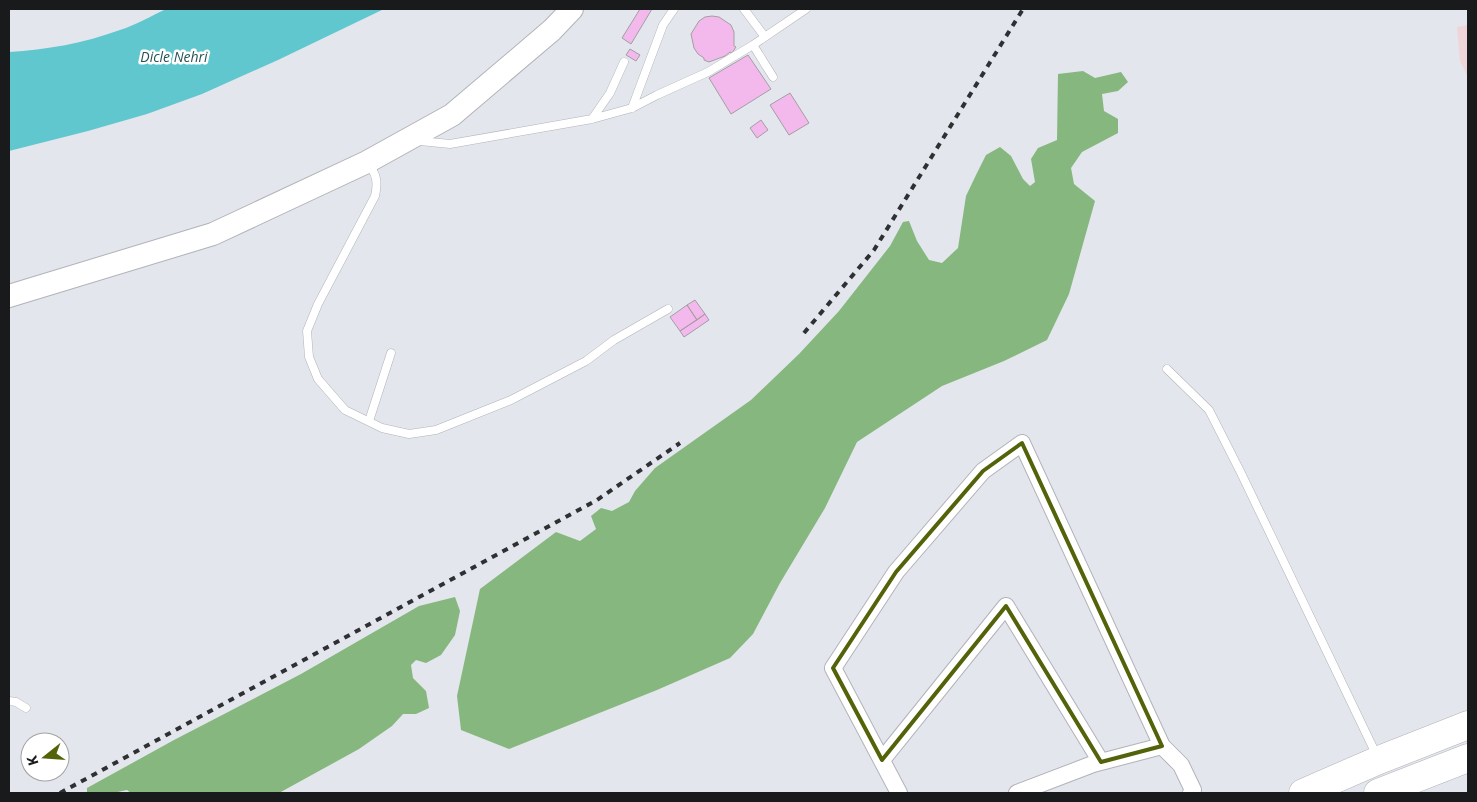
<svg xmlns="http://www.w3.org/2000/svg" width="1477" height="802" font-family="'Open Sans',sans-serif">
<rect width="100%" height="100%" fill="#e3e6ec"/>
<path fill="#efd4d8" d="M1468,25V77L1460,61L1457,27Z"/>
<path fill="#85b77e" d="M1083,71L1095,78L1121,72L1128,82L1118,91L1102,94L1104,111L1118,119V133L1082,152L1071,168L1074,184L1095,201L1069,294L1047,340L1004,361L942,386L857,442L825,508L780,583L753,634L730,658L657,690L509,749L461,730L457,696L480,589L556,532L580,541L596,529L591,516L601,508L612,511L629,502L635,491L655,468L751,400L799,354L839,311L890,246L903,222L909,221L917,241L929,260L942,263L958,248L966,196L976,175L986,155L1000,147L1011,156L1023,179L1030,186L1035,182L1031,159L1038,148L1057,140L1058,74Z
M455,597L460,611L455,635L441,655L426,663L416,660L411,665L413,678L426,691L429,708L416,714H403L392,726L359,749L279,793H131L127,790L113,793H87V788L174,740L301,674L419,606Z"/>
<path fill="#61c7cf" d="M166,9H384L278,60L202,94L147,114L88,131L9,151V52C46,50 84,43 120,30C136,25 151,16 166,9Z"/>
<path fill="#f3b9ed" stroke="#a39ea2" d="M640,9H652L631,44L622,38Z
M712,16L719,17L731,25L734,32V46L736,47L732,53L730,52L725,56L709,62L704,60V58L698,54L694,48L691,34L699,21L705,17Z
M630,49L640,55L636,61L626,55Z
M748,55L771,89L731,114L709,78Z
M790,93L809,123L789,135L770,105Z
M761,120L768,130L757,138L750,128Z
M695,300L705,314L697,320L687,305Z
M687,305L697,320L680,331L670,317Z
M705,314L709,320L684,337L680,331Z"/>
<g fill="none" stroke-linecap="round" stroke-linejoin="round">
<defs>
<path id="lane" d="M744,9L765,37
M753,45L773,77
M632,108L663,25L674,9
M592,119L610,93L624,62
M420,141L450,144L592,119L632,108L657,95L708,72L753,45L806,9
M368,164C377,174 378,183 375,196L318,304L307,331L309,357L318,379L345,410L382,428L409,434L436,430L511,400L586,361L614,340L668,309
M1167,369L1209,410L1241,473L1377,756
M369,421L391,353
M9,701L16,702L26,708"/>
<path id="street" d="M1162,746L1181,765L1193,790L1191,793
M882,760L1006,606L1101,762
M899,793L833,668L896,572L983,471L1022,443L1162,746L1093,764L1017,793"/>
<path id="secondary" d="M9,296L213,234L367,162L452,115L552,30L572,9"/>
<path id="highway" d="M1303,793L1379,760L1468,725
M1378,793L1468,758"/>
</defs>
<use href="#lane" stroke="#b1b3b9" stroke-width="9"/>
<use href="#street" stroke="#b1b3b9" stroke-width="18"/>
<use href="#secondary" stroke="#b1b3b9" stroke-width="24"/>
<use href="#highway" stroke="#b1b3b9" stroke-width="29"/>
<use href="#lane" stroke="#fff" stroke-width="8"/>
<use href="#street" stroke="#fff" stroke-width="16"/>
<use href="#secondary" stroke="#fff" stroke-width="22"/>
<use href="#highway" stroke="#fff" stroke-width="28"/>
<path stroke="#2f3033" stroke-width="4" stroke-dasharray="6 6" stroke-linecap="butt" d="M804,333L874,250L1023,9
M60,793L597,500L680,443"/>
</g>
<path fill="none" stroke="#526309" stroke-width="4" stroke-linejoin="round" d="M1022,443L1162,746L1101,762L1006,606L882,760L833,668L896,572L983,471Z"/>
<g text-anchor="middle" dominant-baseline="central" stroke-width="5" stroke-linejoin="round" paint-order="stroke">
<g font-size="14" font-style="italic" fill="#245256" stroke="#fff">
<text x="174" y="56">Dicle Nehri</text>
</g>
</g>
<rect width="1477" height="802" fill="none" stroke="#191a1c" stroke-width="20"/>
<g transform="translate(45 757) rotate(253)"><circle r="24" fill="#ffffff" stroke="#a3a3a4"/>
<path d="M0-4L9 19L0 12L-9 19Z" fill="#526309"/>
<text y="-8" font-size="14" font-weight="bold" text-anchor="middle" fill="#191a1c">K</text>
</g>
</svg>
